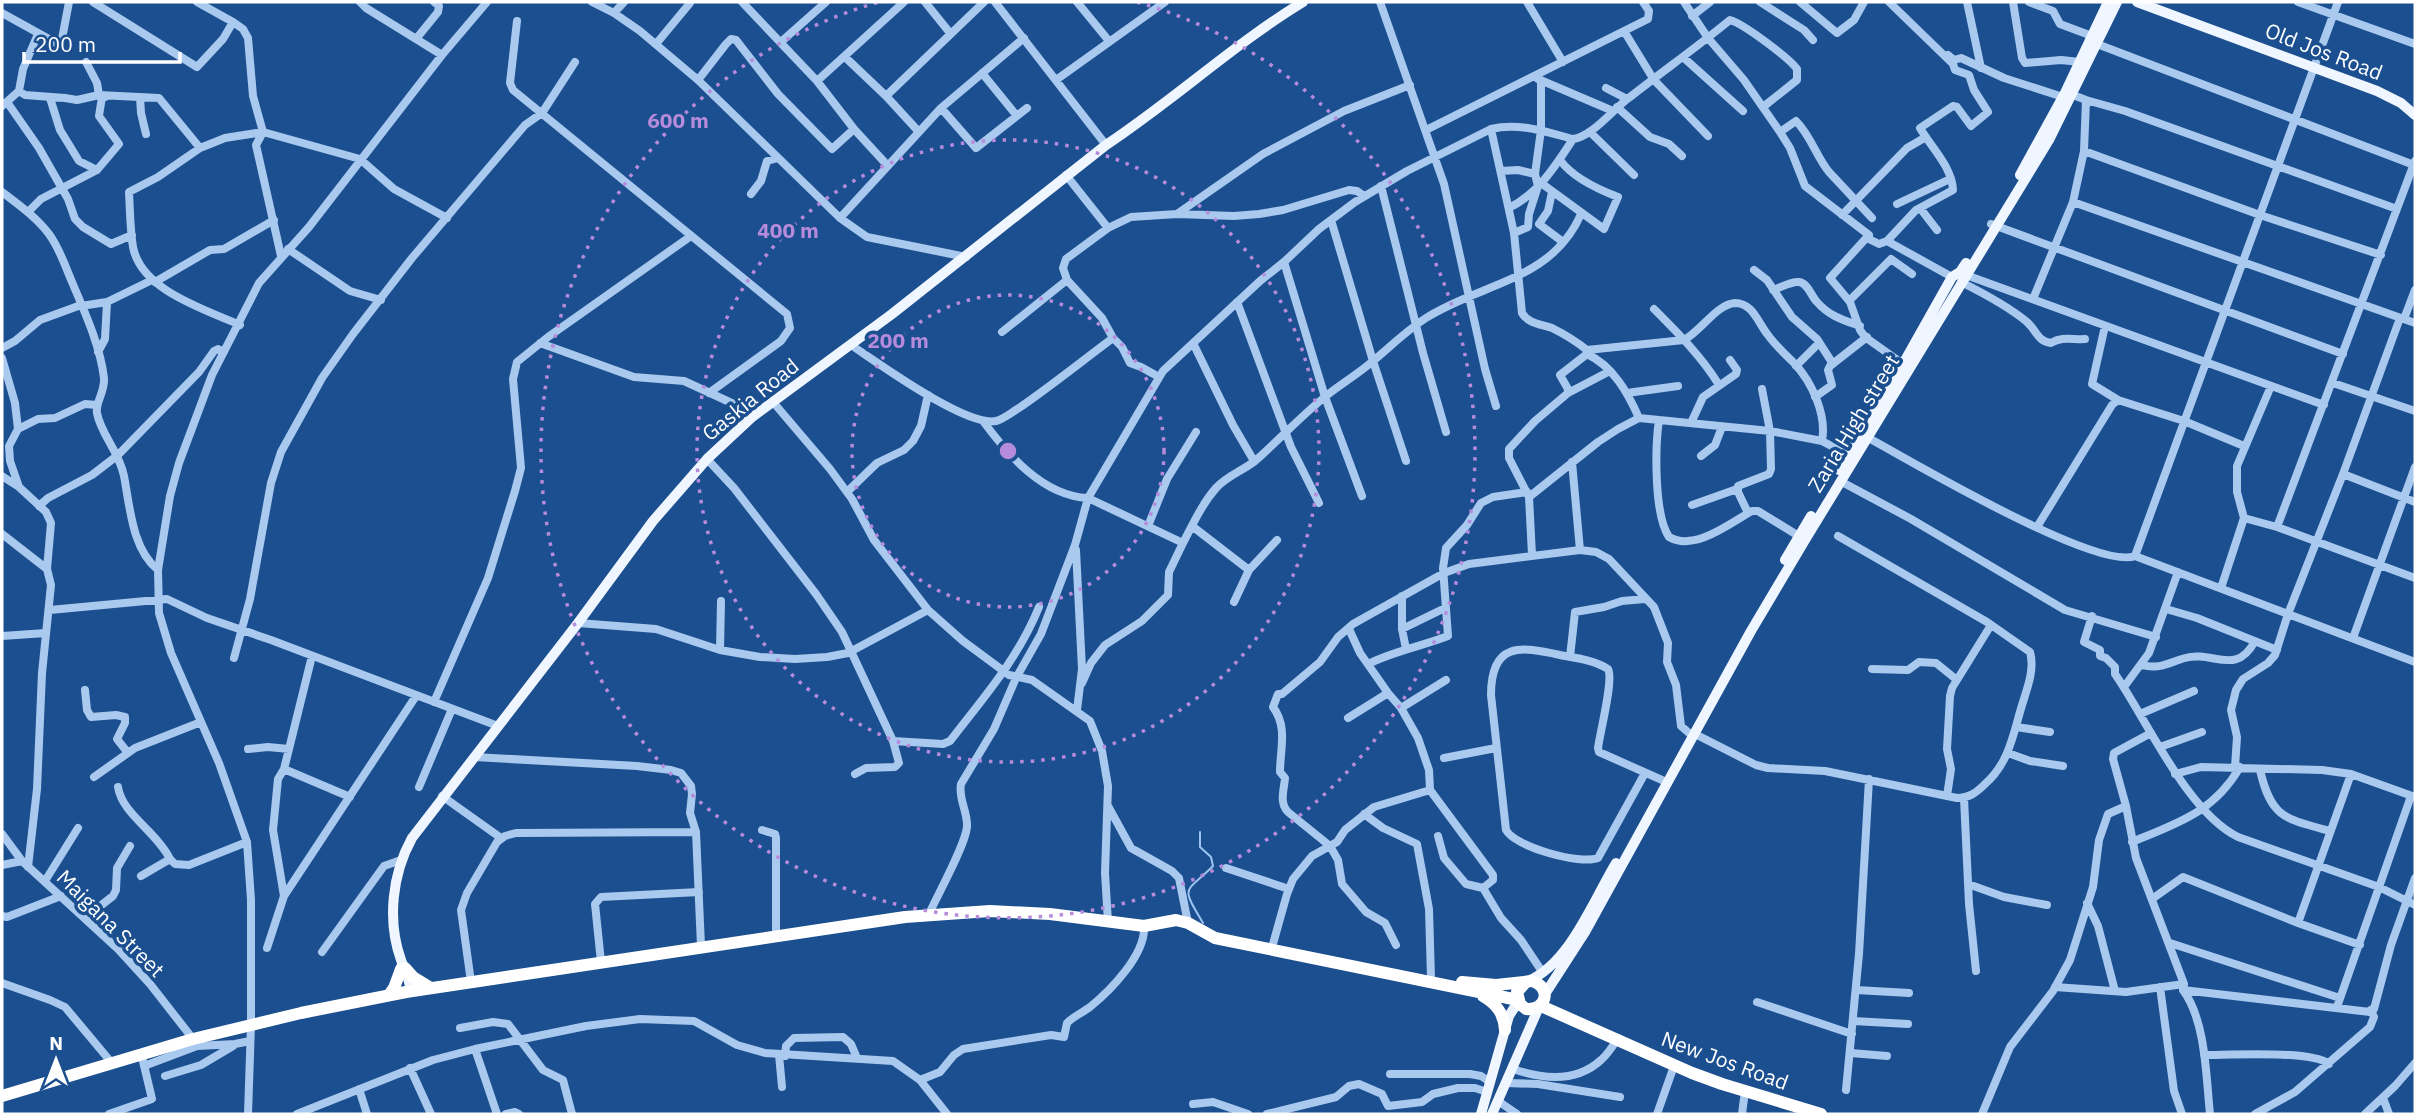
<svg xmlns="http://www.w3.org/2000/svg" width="2417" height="1116" font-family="'IBM Plex Sans',sans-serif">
<rect width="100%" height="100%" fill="#1b4f8f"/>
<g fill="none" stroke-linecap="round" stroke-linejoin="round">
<path stroke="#9cc4f0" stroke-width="2" d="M1200,832V847L1211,857L1213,866C1185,894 1180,884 1203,923"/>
<path stroke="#a9c9ee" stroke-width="8" d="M93,2L197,67L223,39L233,22
M197,2L233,22L243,29L248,38L253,96L263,132L256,145L281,256
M360,2L366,8L442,55
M592,2L614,13L640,31L698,80L840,218L867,237L966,257
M742,2L817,81L854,129L888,166
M925,2L950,33
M995,2L1106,145
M1077,2L1109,41
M1380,2L1444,184L1485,369L1496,406
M1527,2L1563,62
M1684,2L1708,38L1744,80L1780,132L1790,148L1805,186L1869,235V239L1879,244L1887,241L1952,277
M1760,2L1804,30L1813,40
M1800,2L1837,33L1854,20L1864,2
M1967,2L1981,68
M2013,2L2022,58L2025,63L2061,60L2080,62
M2029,2L2053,11L2060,24L2092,36
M2298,2L2415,44
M2,13L58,44L62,39L69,2
M614,13L624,2
M1692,16L1710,2
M517,21L510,83L513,90L787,314L790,328L781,341L709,393
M1624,31L1654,80L1708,136
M416,39L438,12L439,6L434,2
M782,41L826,2
M656,44L690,3
M2097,44L2414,165
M1948,55L1954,60L1961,58L2004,78L2063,97
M845,57L886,96L919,132
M1684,58L1743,111
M86,62L97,83L99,95
M982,73L1017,116
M1538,79L1613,111
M698,80L726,44L731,39L736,40L778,94L832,149L854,129
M1056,80L1165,2
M817,81L904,2
M1606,88L1627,99
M19,91L25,95L65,98L77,100L99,95L159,98L200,148
M886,96L984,2
M140,97L141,113L146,134
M50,98L60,130L79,161L97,170
M2086,100L2125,111L2397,209
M7,102L39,148L68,199L75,219L83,227L111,244L132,235
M2,106L19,91L23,69L38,34
M1617,107L1650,137L1669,144L1682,156
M941,108L976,148L1027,108
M1491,129L1514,233L1522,313C1528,324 1542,324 1552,328C1564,334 1577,342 1587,350V354C1613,366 1628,393 1639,418
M1426,130L1648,19L1649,11L1643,2
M1590,132L1634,175
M1780,132L1796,121C1811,136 1816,156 1829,172L1872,218
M2084,151L2260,215L2381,255
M1501,171L1518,170L1535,174
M1066,175L1108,228
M1541,183L1604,229L1618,197C1597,189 1573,178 1560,160
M1381,186L1423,353L1446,432
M2,192C19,205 36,217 49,234C60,249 65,266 72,282C85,313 100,345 104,378C105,393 95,402 97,413C101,435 119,451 124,476C130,507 132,549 158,570
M1552,192L1548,211L1539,224L1563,242
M751,194L761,181L767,161L778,158
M2073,202L2415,323
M1897,204L1950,179
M1509,208C1538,194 1556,165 1573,139C1592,137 1614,108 1630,97C1663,71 1697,47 1730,20C1744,24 1789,58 1797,69V80L1763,107
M1920,208L1937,230
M28,212L41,199L97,170L119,144L99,116L102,97H105
M1177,214L1263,154L1344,111L1410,85
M1842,215L1907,148L1926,137
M840,218L941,108L1024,38
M1331,220L1373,361L1406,461
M1991,224L2343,354
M1514,233L1528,227L1529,214L1538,186L1535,174L1541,130V81
M1869,235L1830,278L1850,302L1860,330L1865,337L1903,364
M1887,241L1916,210L1953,190C1952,167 1931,147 1920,128L1953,106L1957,107L1971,126L1988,112L1974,90L1969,75L1955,70L1953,64L1889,2
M288,249L350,291L381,300
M1284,262L1325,397L1362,496
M1754,270L1767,280L1792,317L1817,339L1833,364
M1966,275L2324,405
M155,282L210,250L224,249L274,220
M1961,282C1983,293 2008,306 2027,322C2037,331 2037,341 2051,343C2062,336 2073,340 2085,339
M1773,290C1780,288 1791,281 1799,282C1808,283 1811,296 1817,302C1829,316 1843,320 1860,326
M2033,299L2073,202L2084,151L2086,100L2073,95
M1849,301L1891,259L1912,274
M1237,302L1291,447L1319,503
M81,306L107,302
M1654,309C1677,332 1702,357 1719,385
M2404,319L2415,290
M240,325C204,309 141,290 133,247C130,229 130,210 129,192L158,177L200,148L225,138L263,132L360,159L394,189L447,218
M2105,326L2092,384L2118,400L2184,421L2244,446
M1002,332L1067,280
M540,343L634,377L684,381L736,405L751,418
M1193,343L1233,425L1254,461
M851,345C878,363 966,427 996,421C1004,419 1012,412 1019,408C1051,386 1082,361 1113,338
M2,348L15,341L40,320L81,305
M1587,350L1684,340C1701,331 1717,304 1735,303C1753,303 1758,323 1768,335C1775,345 1785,354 1794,363C1812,382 1827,415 1822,441
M98,352L105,339L107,302L152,280
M2,358L15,403L18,429
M1796,366L1819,343
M1159,377L1141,367L1130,363L1122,347L1113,338L1102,318L1067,280L1063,268L1066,259L1108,228L1131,217L1177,214L1234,216L1259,214L1283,210L1349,190L1357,191L1364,196
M2333,383L2415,411
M1568,393V389L1560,375L1587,354
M1627,393L1678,386
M1815,397L1832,385L1828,370L1830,366L1867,337
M773,402L830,469L852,499L874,540L928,610L963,641L1009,675L1032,680L1090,721L1102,751L1108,786L1105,873L1108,922
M1659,420C1655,447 1654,515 1669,537C1695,552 1730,523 1752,511H1758L1802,538
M983,421C1008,455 1043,496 1088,498L1183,543C1193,524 1202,504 1216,488C1227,476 1242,471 1255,461C1279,440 1301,416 1326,396C1341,384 1358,374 1373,361C1391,346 1406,331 1426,318C1481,283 1552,281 1581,214
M1691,423L1703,397L1736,374L1737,370L1730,360
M1867,437C1910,461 2097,571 2135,556L2415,662
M1701,456L1715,445L1722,427
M707,459L734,488L816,594L842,632L893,741L899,763L895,767L866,768L855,774
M1572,462L1580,550
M2343,474L2415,502
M2,476L19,487
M1840,481L1911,519L2065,610L2156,637
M847,492L877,463L904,450L913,441L921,426L928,395
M1529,497L1598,442L1618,429L1639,418L1770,431L1822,441L1848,455
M1692,505L1737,489
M39,506L48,498L92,475L118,455L199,372L214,351L218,349L224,352
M1748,513L1738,492V486L1769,474L1771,469L1770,431L1762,389
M2244,518L2277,527L2415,578
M1148,526L1167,479L1196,432
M1192,526L1249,570L1234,602
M2037,527L2112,405L2118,400
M2277,527L2415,161
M2,534L47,569
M1076,550L1082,669L1077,710
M1532,555L1529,497L1509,458V449L1535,421L1568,393L1610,371
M2135,556L2338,2
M1249,570L1277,540
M2221,588L2244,518L2237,492V466L2271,386
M1402,596V629L1406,649
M2166,609L2197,618L2277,650
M50,610L167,599L207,618L271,640L498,726
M2092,616L2084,642L2100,650V656L2106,658L2115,667V674C2147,720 2187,812 2238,837L2379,887L2415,905
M578,623L656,629L720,650L760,657L795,659L827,657L848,653L928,610
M1349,629L1360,653L1388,693L1401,708L1418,738L1429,770L1430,790L1493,875V880L1483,888
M1402,629L1445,608
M2,636L46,633
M2353,638L2415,467
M720,650L721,601
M1570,657L1575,612L1604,607L1622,601L1645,599
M234,658L250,599L271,483L281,452L322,378L353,334L412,258L525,125L542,113L575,62
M1368,664C1394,651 1422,646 1448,636L1443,568L1446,548L1467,525L1481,503L1493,497L1527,492
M2142,665C2159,670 2170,662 2185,658C2213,650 2236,677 2255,641
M1872,669L1908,670L1919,662L1936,663L1957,680
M1082,683L1091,663L1105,645L1142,621L1168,595L1169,572L1183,543
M2124,687L2149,653L2178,572
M85,690L87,710L91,717L116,715L125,717V723L117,739L128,753
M434,702L488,578L515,491L521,468L513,379L517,362L548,337L691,236
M1401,708L1446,680
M2140,714L2194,691
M1348,718L1388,693
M2016,727L2050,732
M2151,733L2114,753L2113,759L2126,806L2136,858L2184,984L2183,990C2206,1021 2206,1077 2210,1114
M1695,734L1756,765L1768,768L1825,771L1957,798C1969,798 1976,793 1985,784C2009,763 2013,735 2022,705C2027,689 2035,669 2030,652L1987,622L1838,536
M893,741L943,744L950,741C983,698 1018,659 1039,607
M2160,747L2202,732
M248,749L268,747L289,749
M2008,753L2030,761L2063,766
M474,757L637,766L671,770L681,773L691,786L692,794L690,813L696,832L701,946
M1444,758L1496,748
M2235,767L2237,737L2231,710L2236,690L2243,679L2268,663L2275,655L2288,614L2343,474L2400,318
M284,769L350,797
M2260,770C2271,818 2285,819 2330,831
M1645,773L1598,858C1580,865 1515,847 1506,830L1491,695C1491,642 1520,646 1560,655C1575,658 1594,660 1608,669C1614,679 1600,732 1598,748L1599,752L1662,780
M2175,774L2201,767L2322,770L2351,774L2415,797
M94,777L135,748L201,722
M118,787C122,814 156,831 170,859
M419,787L452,709
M442,796L501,838
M1947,796L1951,769L1947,749L1950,696L1952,688L1991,625
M1964,798L1969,904L1976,971
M1108,806L1131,848L1172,871L1179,878L1188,923
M1364,814L1383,828L1417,844L1429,909L1431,978
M762,830L775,834L776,838V936
M2,834L22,861L118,949L150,984L193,1039
M1438,836L1444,858L1466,884L1483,888L1501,918L1521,940L1543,973
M2132,842C2178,823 2214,812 2240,767
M2,865L22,861
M28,867L37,789L42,673L51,585L47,569L51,523L46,512L19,487L10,461L9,446L18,429L38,419L55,418L85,404L97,405
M1226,868L1289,889
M141,876L170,859L175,864L189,865L247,842
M45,881L78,828
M1968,884L2004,897L2047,905
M284,896L416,696
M2152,899L2183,877L2298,923L2360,945
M2087,903L2098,926L2115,991
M929,914C938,894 965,846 967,827C968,812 958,799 961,784L994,729L1016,678L1041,634L1075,545L1088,498L1163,371L1260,281L1284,262L1319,229L1355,202L1407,171L1491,129C1519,122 1546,132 1573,139
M2,916L7,917L61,896
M85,918L113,896L116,890L117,868L130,846
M2298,923L2351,774
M2170,943L2340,998
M1396,945L1385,923L1366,912L1342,884L1338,860L1330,846L1288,812C1279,803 1284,790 1285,778L1280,772C1280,749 1288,727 1273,707L1278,694H1282L1320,662L1338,637L1353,624L1444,573L1469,564L1580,550L1596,552L1609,559L1654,607L1668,643L1667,662L1676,685L1681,726L1689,733
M267,948L284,896L273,830L278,779L284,769L289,749L312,656
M1271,951L1287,894L1293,879L1312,856L1337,842L1345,830L1374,807L1430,790
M322,952L384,866L401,860
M601,962L595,904L601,897L699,892
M471,982L461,910L467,893L497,842L505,836L516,833L696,832
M2,983L50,1000L65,1007L111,1062
M2055,987L2126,992L2184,984
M2160,987L2174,1091L2182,1114
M1856,990L1909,993
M2183,990L2370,1012L2371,1010
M1757,1002L1852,1034
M2337,1007L2411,796
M1853,1021L1908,1024
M460,1028L493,1022L508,1024L543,1070L563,1080L572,1114
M475,1049L497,1114
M1851,1053L1887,1056
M779,1055L782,1087
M2204,1055C2230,1055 2311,1050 2329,1064
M785,1056L786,1046L794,1038L843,1037L851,1044L857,1058
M144,1066L197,1046L235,1044L250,1041
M410,1068L431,1114
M1513,1069C1542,1079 1576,1083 1601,1060C1608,1054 1613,1046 1618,1038
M1390,1074H1470L1481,1076L1490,1082
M165,1076L201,1065L233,1046
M920,1080L940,1072L954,1055L963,1049L1051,1035L1064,1037L1067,1023C1074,1016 1082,1013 1090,1007C1111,990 1146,954 1144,926
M1506,1083L1538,1084L1620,1097
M359,1089L367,1114
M1846,1090L1859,954L1869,779
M2383,1098L2389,1114
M1498,1101L1517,1114
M1193,1104L1213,1102L1248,1114
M109,1114L152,1099L143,1061
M248,1114L251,1025V900L247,842L219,763L171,653L159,613L158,570L170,496L179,463L212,375L259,283L309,227L442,55L487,2
M297,1114L433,1060L475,1049L586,1026L640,1019L694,1021L737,1045L765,1053L893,1061L920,1080L947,1114
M506,1114L515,1112L519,1114
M1267,1114L1336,1097L1349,1086L1359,1084L1382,1094L1388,1106L1422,1102L1433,1094L1458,1088H1475L1487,1092
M1657,1114L1674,1066
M1742,1114L1745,1091
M1982,1114L2010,1047L2053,991L2070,960L2093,887L2099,840L2108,814L2126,806
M2255,1114L2295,1092L2370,1027L2374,1017L2371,1010L2374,1009L2391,945L2415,878
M2365,1114L2395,1086L2415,1063"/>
<path stroke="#f0f6ff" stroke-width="10" d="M2137,2L2377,91L2401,103L2415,115
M2020,175L2065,93L2108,2
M1839,470L1903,364L1952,277L1960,272L1966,263
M1785,560L1811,516
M1528,981C1570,963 1593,901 1616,863
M411,991C409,978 405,971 401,960C387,921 392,874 412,838L578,623L653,521L707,459L751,418L892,314L1106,145C1174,100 1234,44 1303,2
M1545,994L1585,932L1751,631L1805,540L2049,140L2117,2
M1481,1114L1509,1016L1514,1008L1520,1004
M1492,1114L1539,1007"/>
<path stroke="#fff" stroke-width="12" d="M405,968L413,977L431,988
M1462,982L1496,985L1532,981C1552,987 1547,1011 1526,1009L1520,1004L1517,992L1525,983
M389,995L394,988L401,969
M1483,996C1497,1004 1504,1014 1505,1030
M1541,1006L1692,1073L1722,1084L1821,1114
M2,1096L193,1039L301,1013L406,992L905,917L990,911L1050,914L1144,926L1176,920L1188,923L1215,938L1518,1000"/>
</g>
<g fill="none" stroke="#b68bdc" stroke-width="3.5" stroke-dasharray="3.5 7">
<circle cx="1008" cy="451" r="156"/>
<circle cx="1008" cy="451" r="311"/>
<path d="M1137 2A467 467 0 1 1 879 2"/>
</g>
<g text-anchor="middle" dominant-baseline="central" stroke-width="7" stroke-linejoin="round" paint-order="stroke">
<g font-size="21" fill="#fff" stroke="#1b4f8f">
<text transform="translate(2324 51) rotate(21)">Old Jos Road</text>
<text transform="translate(750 399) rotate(-39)">Gaskia Road</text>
<text transform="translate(1853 423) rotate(-59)">Zaria High street</text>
<text transform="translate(111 923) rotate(45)">Maigana Street</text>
<text transform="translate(1725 1060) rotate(20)">New Jos Road</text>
</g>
</g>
<circle cx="1008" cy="451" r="10" fill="#b68bdc" stroke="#1b4f8f" stroke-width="3.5"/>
<g font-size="21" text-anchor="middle" font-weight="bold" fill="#b68bdc" stroke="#1b4f8f" stroke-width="7" stroke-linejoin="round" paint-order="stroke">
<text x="678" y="128">600 m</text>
<text x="788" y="238">400 m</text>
<text x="898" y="348">200 m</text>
</g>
<rect width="2417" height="1116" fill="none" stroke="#ffffff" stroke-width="7"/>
<g transform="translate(56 1060)" stroke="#1b4f8f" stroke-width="5" paint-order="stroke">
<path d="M0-5L12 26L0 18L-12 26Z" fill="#ffffff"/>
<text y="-10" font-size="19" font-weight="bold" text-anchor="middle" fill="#ffffff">N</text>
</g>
<path d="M24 52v10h156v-10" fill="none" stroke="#ffffff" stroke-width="3.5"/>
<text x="35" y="52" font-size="21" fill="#ffffff" stroke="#1b4f8f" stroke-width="5" paint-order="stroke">200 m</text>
</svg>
